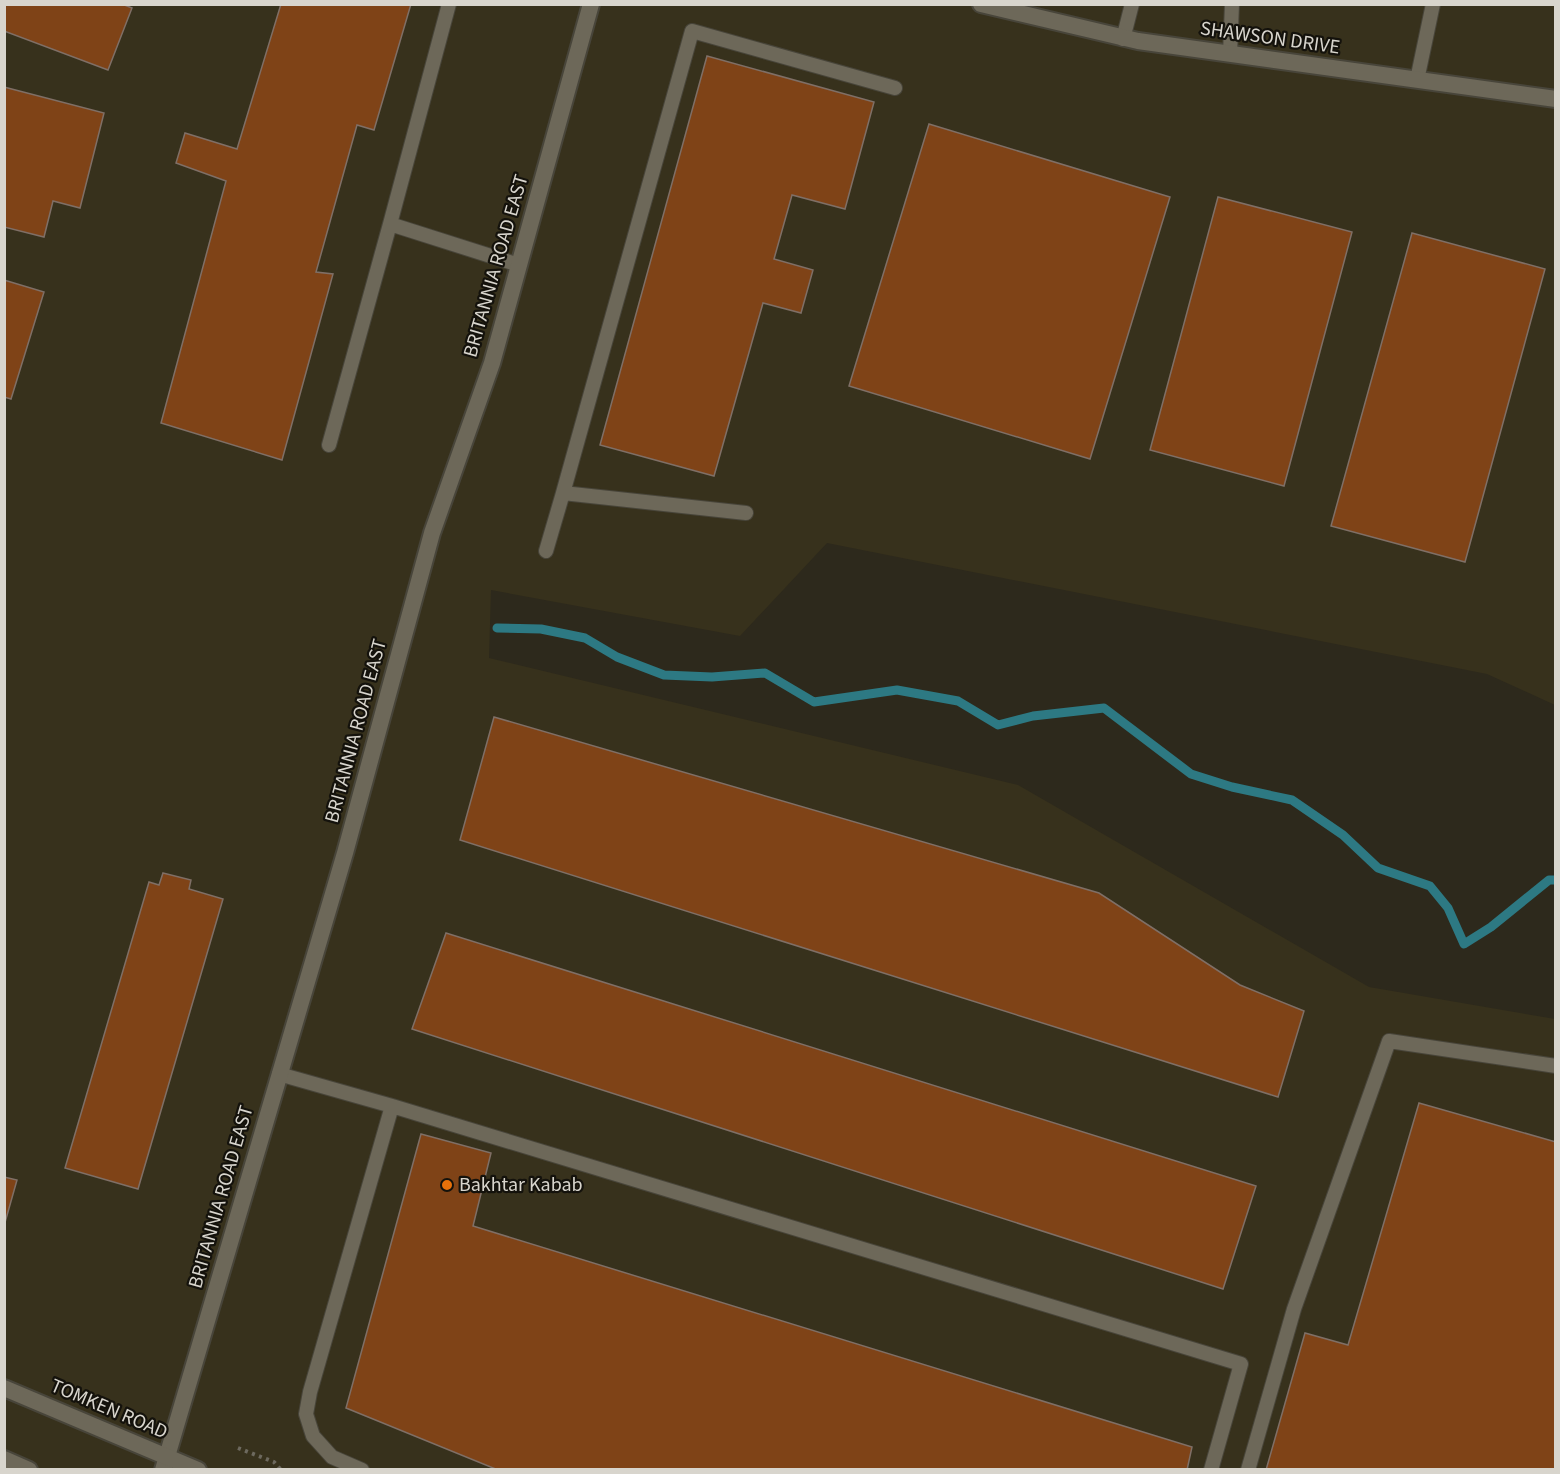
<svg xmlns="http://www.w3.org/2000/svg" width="1560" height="1474" font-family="'Source Sans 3',sans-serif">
<rect width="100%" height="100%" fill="#2d291c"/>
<path fill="#37311c" d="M5,5H1555V705L1487,674L827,543L740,636L491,590L489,658L1018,785L1369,987L1555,1019V1469L5,1470Z"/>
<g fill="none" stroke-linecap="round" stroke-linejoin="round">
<path stroke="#2d7983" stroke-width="9" d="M497,628L541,629L585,638L617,657L664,675L712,677L765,673L814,702L897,690L958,701L998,725L1033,716L1104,708L1191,774L1232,787L1292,800L1343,835L1378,868L1430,886L1448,908L1464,944L1491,927L1549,880H1556"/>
</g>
<path fill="#7f4317" stroke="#7f6f66" stroke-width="1.5" d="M4,4H122L132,8L108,70L4,31Z
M281,4H411L374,130L357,125L316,272L333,274L282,460L161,423L226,181L176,163L185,133L237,149Z
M707,56L874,102L845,209L792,195L774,259L813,270L801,313L763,303L714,476L600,445Z
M4,87L104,113L80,208L53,201L44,237L4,227Z
M929,124L1170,197L1090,459L849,386Z
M1218,197L1352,232L1284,486L1150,450Z
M1412,233L1545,269L1465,562L1331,526Z
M4,280L44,292L11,399L4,397Z
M494,717L1099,893L1240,985L1304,1011L1278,1097L460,840Z
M163,873L191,880L189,889L223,899L138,1189L65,1168L149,882L159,885Z
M446,933L1256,1186L1223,1289L412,1029Z
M1419,1103L1556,1142V1470H1266L1305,1333L1348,1345Z
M421,1134L491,1153L473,1226L1192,1447L1187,1470H498L346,1408Z
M4,1177L17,1180L4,1226Z"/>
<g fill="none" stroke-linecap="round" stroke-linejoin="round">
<defs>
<path id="service" d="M449,4L390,224L519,265
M1123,39L1132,4
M1230,54L1232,4
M1417,80L1433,4
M329,445L390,224
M746,513L563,493L692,31L895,88
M546,551L563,493
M279,1074L392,1106L1241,1364L1211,1470
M362,1470L332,1457L313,1436L306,1414L310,1392L392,1106
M1248,1470L1294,1309L1389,1041L1556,1066"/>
<path id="minor" d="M981,4L1138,41L1556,99"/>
<path id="tertiary" d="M163,1470L345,853L432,533L492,363L591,4"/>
<path id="secondary" d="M4,1388L198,1470
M4,1459L29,1470"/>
</defs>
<use href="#service" stroke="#48453a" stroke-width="16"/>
<use href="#minor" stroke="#48453a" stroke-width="20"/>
<use href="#tertiary" stroke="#48453a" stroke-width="20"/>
<use href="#secondary" stroke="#48453a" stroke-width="20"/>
<path stroke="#6d695e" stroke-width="4" stroke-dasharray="3 4.5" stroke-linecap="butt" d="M238,1448L274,1462L281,1470"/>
<use href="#service" stroke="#6d6859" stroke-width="14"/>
<use href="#minor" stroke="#6d6859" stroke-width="16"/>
<use href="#tertiary" stroke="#6d6859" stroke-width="16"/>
<use href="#secondary" stroke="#6d6859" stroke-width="16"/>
</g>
<circle fill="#e8710a" stroke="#14120c" stroke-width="2" cx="447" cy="1185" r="6"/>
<g text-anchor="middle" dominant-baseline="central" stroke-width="4.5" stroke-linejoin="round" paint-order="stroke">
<g font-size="20" fill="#d8d5cd" stroke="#14120c">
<text transform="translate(1270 38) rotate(8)">SHAWSON DRIVE</text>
<text transform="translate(496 266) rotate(-74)">BRITANNIA ROAD EAST</text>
<text transform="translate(356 731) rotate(-75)">BRITANNIA ROAD EAST</text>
<text transform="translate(221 1197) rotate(-74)">BRITANNIA ROAD EAST</text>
<text transform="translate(109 1409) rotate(23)">TOMKEN ROAD</text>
</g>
<g font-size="20" fill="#d8d5cd" stroke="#14120c" text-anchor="start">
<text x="459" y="1185">Bakhtar Kabab</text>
</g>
</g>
<rect width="1560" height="1474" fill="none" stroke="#d8d5cd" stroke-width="12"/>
</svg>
